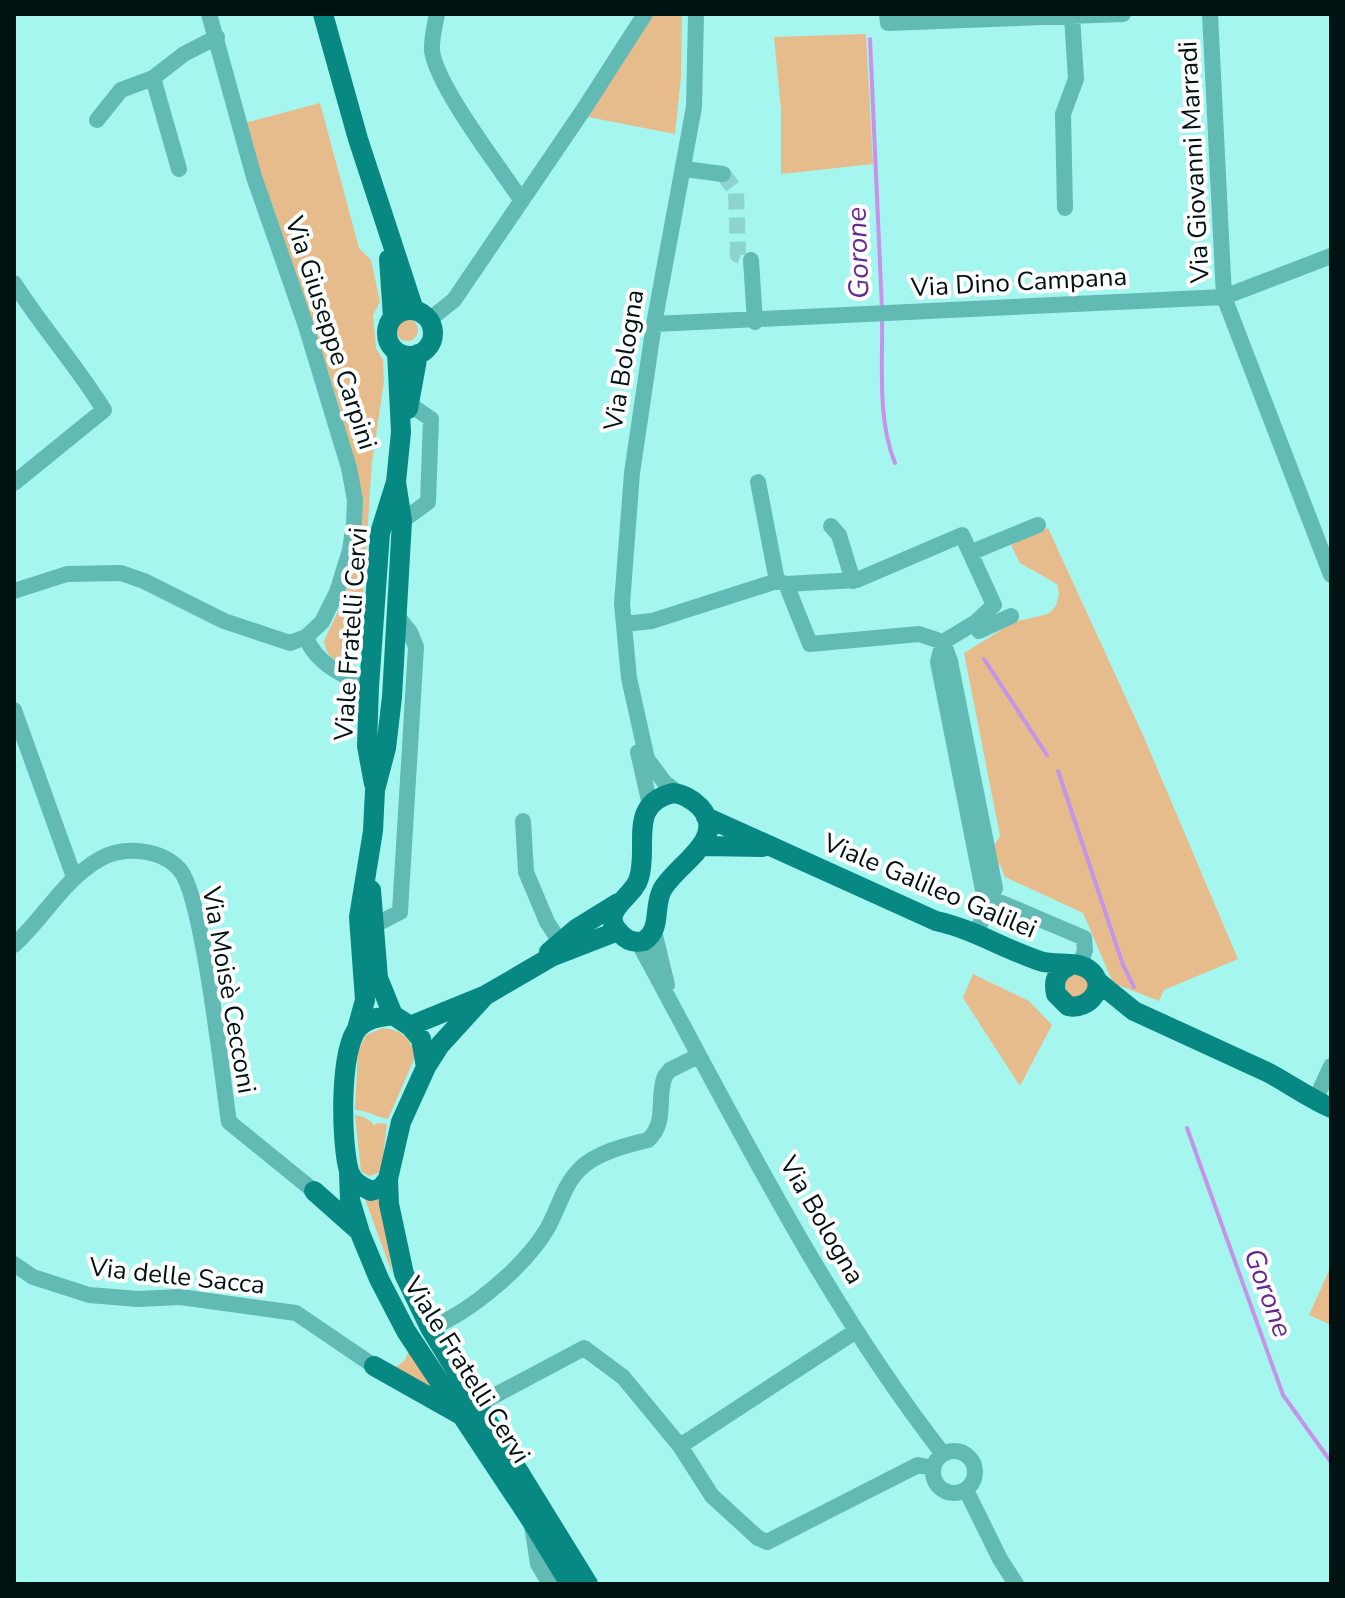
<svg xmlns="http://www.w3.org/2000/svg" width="1345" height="1598" font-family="'Nunito Sans',sans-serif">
<rect width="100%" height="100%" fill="#a6f6f0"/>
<path fill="#e7bc8d" d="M654,14H682L681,78L675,134L588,117Z
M866,34L873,164L781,174V110L774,37Z
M320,103L359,248L371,260L380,302L373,315L376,348L383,360L384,382L372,462L363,596L357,618L356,655L344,662C331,660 327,655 324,641C339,610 354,579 359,544C366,498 351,451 339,407C311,311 272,219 245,123Z
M396 330a11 11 0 1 1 22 0a11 11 0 1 1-22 0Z
M1048,528L1143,735L1238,959L1164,990L1159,1001L1113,983L1083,913L1005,877L1000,865L991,858L990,852L1000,836L964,653L1014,622L1048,614L1056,606L1059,594L1057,584L1020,563L1011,545Z
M973,974L1029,1001L1052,1025L1020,1086L963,998Z
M1064 986a12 12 0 1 1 24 0a12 12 0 1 1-24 0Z
M383,1028C402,1030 409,1037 416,1055L388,1119C376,1117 366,1110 355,1110L358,1050L366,1035Z
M355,1115L364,1117L373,1123V1126L378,1123L387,1124L381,1172L370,1176L361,1172Z
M365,1199H382L392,1273Z
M1331,1266V1325L1309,1315Z
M410,1348L437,1395L391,1371L405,1360Z"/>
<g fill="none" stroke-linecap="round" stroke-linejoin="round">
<path stroke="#c594e9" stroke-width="4" d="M870,39L882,309
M882,318C883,365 877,419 895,463
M984,659L1047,755
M1058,771L1123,965L1134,987
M1187,1128L1283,1395L1331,1462"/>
<path stroke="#8dd4cf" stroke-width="16" stroke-dasharray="16 8" stroke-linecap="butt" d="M723,174L736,191L738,255L751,260"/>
<path stroke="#62bab4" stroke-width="16" d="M437,14C435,25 431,40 432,51C437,87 500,168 522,201
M887,14L888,23L1123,14
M1210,14L1224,297L1331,575
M153,78L179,169
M97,120L121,90L153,78L184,54L217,37
M684,169L723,174
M1065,208L1063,114L1076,79L1072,16
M751,260L755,322
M14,283C42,327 77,366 104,410L14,483
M429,320L454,300L584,109L645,14
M654,324L1224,297L1331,256
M758,482L777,581
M402,521L428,502L431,419L409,404
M831,526L839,535L853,581
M972,552L1038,525
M786,584L857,580L962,535L994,605L976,622L943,642
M14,591L67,574L121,573L144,581L224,621L290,643L306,637L322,622L337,592L350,550L354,523L355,500L349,468L305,323L254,177L209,14
M976,622L979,631L1011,616
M624,624L652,621L777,581L786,584L810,644L919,634L943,642
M306,637C315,663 345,677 369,687
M943,642L938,662L983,890L990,898L1084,938L1085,950L1080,965
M943,642L950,661L995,888L976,934
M14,710L74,877
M638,752L650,805
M680,794L665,783L647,759L629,678L622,604L632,473L654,324L694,107L696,14
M523,821L526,872L547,922L560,942
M375,925L400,912L416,647L410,632L397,616
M654,931L667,985
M638,942C733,1116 821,1297 943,1454
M14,945C44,918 64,879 100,859C123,846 161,848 180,870C203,897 222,1077 229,1122L314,1191
M1319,1092L1331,1066
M14,1264L33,1277L89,1295L138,1299L180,1297L296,1313L374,1366
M430,1328C471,1312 525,1266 547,1229C558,1210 564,1184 580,1169C595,1153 627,1145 648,1140C668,1122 656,1098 665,1076L670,1070L698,1056
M477,1405L584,1348L623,1377L680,1446L712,1496L758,1538L767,1542L918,1465L933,1468
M680,1446L856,1331
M933 1472a21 21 0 1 1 42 0a21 21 0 1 1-42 0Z
M966,1490L1000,1559L1016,1584
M532,1525L538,1564L550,1584"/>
<path stroke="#078882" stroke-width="20" d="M323,14L358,139L414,310
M389,259L393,317
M387 333a23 23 0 1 1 46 0a23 23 0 1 1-46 0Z
M408,409L418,354
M374,784L367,746L369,687L380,533L396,482L401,432L397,352
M673,793C683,794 693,800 700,807C729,839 675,865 662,890C653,908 662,929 644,941C635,943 627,941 621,934C596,911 634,898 639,878C649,845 627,804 673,793Z
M706,817L936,921C973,929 1004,949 1040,961C1054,966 1076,960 1088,969C1110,984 1090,1011 1068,1006L1056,994C1053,981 1057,972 1069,966
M703,846L763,847
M371,890L378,978L393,1015
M549,952L576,929L618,903
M1097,981L1134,1011L1269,1073C1291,1085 1309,1098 1331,1108
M410,1026L486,995L551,957L618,931
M357,1029L365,1000L359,917L373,831L375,790L386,748L392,697L402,521L396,482
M426,1067L440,1045L482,999
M349,1173L350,1200L360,1233L379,1279L406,1331L531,1520L570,1584
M388,1179L381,1188L371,1191C361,1186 352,1182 349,1171C341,1143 339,1050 358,1028C367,1018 380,1017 393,1015L410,1026L421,1039L426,1067L401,1122L388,1179L389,1204L404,1274L430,1328L588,1584
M314,1191L359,1231
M374,1366L461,1415"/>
</g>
<g text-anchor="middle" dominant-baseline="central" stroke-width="8" stroke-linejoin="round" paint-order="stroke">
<g font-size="26" fill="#001312" stroke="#fff">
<text transform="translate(1194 162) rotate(-93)">Via Giovanni Marradi</text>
<text transform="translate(1019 282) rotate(-3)">Via Dino Campana</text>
<text transform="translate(331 333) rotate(72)">Via Giuseppe Carpini</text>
<text transform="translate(624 360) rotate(-81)">Via Bologna</text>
<text transform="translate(351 634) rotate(-86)">Viale Fratelli Cervi</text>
<text transform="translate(930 886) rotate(23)">Viale Galileo Galilei</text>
<text transform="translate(229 990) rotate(80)">Via Moisè Cecconi</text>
<text transform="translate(822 1220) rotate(60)">Via Bologna</text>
<text transform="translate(177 1276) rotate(6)">Via delle Sacca</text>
<text transform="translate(467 1370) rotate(58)">Viale Fratelli Cervi</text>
</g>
<g font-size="28" font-style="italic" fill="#66298c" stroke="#fff">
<text transform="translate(858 253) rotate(-92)">Gorone</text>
<text transform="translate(1268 1293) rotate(70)">Gorone</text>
</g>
</g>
<rect width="1345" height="1598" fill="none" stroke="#001312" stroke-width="32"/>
</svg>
